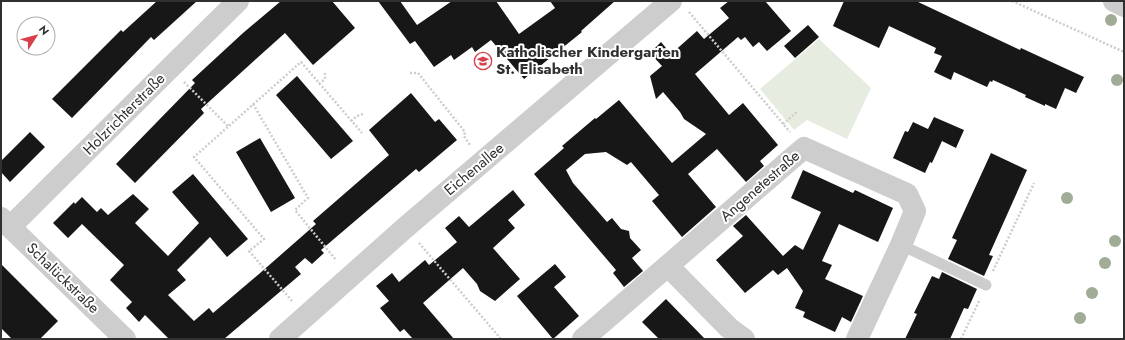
<svg xmlns="http://www.w3.org/2000/svg" width="1125" height="340" font-family="Jost,sans-serif">
<rect width="100%" height="100%" fill="#fff"/>
<path fill="#e6ecdf" d="M819,39L871,88L847,139L807,120L794,130L760,89Z"/>
<path fill="#171717" d="M157,1H197L154,40L151,37L72,118L52,99L121,30L123,32Z
M281,1H332L355,28L313,65L285,33L256,59L201,109L204,113L135,183L116,164L195,83L192,80L243,33Z
M378,1H400L417,25L452,1H496L519,34L555,8L550,1H615L581,31L582,32L524,79L491,40L475,52L472,47L454,60L451,55L434,67L415,41L410,44Z
M729,1H765L791,31L767,51L759,42L753,47L745,37L741,40L738,37L695,74L729,115L743,103L778,145L760,161L764,166L746,182L717,149L688,174L716,207L682,237L652,201L659,195L631,162L627,165L606,152L585,154L566,170L573,183L607,222L612,218L621,229L629,231L630,238L641,250L632,258L643,271L624,287L613,273L616,270L534,174L564,148L562,146L595,118L596,119L619,100L672,163L706,134L684,119L680,112L663,92L656,99L650,76L662,66L650,53L661,42L671,54L697,31L704,39L729,18L720,8Z
M844,1H916L1020,50L1021,48L1084,77L1076,93L1065,88L1056,109L1045,104V106L1034,101L1025,97L1026,95L993,80L992,82L990,81L987,87L954,72L951,80L934,72L942,56L934,53L936,48L889,26L879,48L833,26Z
M808,25L819,37L795,58L784,46Z
M297,76L353,141L331,159L276,95Z
M411,93L435,122L439,119L457,140L419,172L416,169L321,250L324,253L312,264L305,258L295,267L301,274L224,339H169L145,315L139,322L126,308L132,302L110,280L124,265L82,224L68,238L53,223L74,202L75,204L82,197L97,212L101,208L108,215L133,194L149,209L135,223L168,256L199,223L172,192L193,174L248,239L227,257L210,237L177,270L186,280L168,295L194,321L209,308L213,313L259,274L316,224L313,221L389,155L369,130Z
M934,117L964,130L956,148L942,141L932,163L930,162L925,173L893,158L905,131L908,132L913,122L928,129Z
M30,132L45,147L10,182L1,172V161Z
M260,138L295,198L271,212L236,152Z
M991,153L1027,170L989,255L993,256L984,276L948,259L957,240L952,238Z
M803,170L853,193L855,190L893,208L878,242L839,224L822,261L832,265L825,279L863,296L851,322L842,317L835,332L803,317L805,312L795,308L803,291L787,268L778,275L773,270L745,293L716,260L743,236L733,226L746,215L783,256L795,245L803,250L821,212L791,198Z
M513,190L525,205L508,220L515,228L493,248L520,279L495,301L480,291L477,284L463,268L423,303L454,339H413L404,329L400,332L380,308L389,301L376,286L392,273L399,282L425,260L429,265L457,242L445,228L459,216L469,227Z
M1,264L58,321L40,339H12L1,328Z
M555,264L566,277L554,287L579,316L553,339L517,296Z
M942,272L977,289L968,309L964,308L950,339H905L917,314L914,313L932,276L939,279Z
M666,299L705,339H659L642,322Z"/>
<g fill="none" stroke-linecap="round" stroke-linejoin="round">
<path stroke="#cdcdcd" stroke-width="2.5" stroke-dasharray="2 2" stroke-linecap="butt" d="M1012,1L1124,52
M689,12L790,132
M410,73H418L465,132L464,136L470,145
M184,82L228,126
M319,84L325,79V73
M253,104L308,198L295,210L336,260
M351,121L357,116L363,114
M783,124L798,111
M419,243L501,339
M993,271L1034,183
M292,301L249,251L264,239L194,157L301,62L362,133
M961,339L980,299"/>
<path stroke="#cdcdcd" stroke-width="11" d="M901,245L986,285"/>
<path stroke="#cdcdcd" stroke-width="22" d="M1114,1L1124,6
M1,218L125,339
M10,227L170,68L238,1
M668,266L729,328L744,339
M280,339L406,227L671,1
M583,339L804,148L907,194L915,211L901,245L857,339"/>
</g>
<g fill="#a0ac96">
<circle cx="1111" cy="20" r="6"/>
<circle cx="1117" cy="80" r="6"/>
<circle cx="1067" cy="198" r="6"/>
<circle cx="1115" cy="241" r="6"/>
<circle cx="1105" cy="263" r="6"/>
<circle cx="1092" cy="293" r="6"/>
<circle cx="1080" cy="318" r="6"/>
</g>
<defs>
<symbol id="school-ring" viewBox="-11 -11 22 22"><circle r="9.5" fill="#fff" stroke="#d93f4a" stroke-width="1.5"/><path d="M0-5L7-2L0 1L-7-2ZM-4 1L0 2.5L4 1V4Q0 6-4 4Z" fill="#d93f4a"/></symbol>
</defs>
<g fill-rule="evenodd">
<use href="#school-ring" x="473" y="51" width="20" height="20"/>
</g>
<g text-anchor="middle" dominant-baseline="central" stroke-width="4" stroke-linejoin="round" paint-order="stroke">
<g font-size="15" font-weight="bold" fill="#303030" stroke="#fff" text-anchor="start">
<text x="496" y="52">Katholischer Kindergarten<tspan x="496" dy="17">St. Elisabeth</tspan></text>
</g>
<g font-size="15" fill="#303030" stroke="#fff">
<text transform="translate(124 114) rotate(-45)">Holzrichterstraße</text>
<text transform="translate(474 169) rotate(-40)">Eichenallee</text>
<text transform="translate(760 186) rotate(-41)">Angenetestraße</text>
<text transform="translate(63 278) rotate(44)">Schalückstraße</text>
</g>
</g>
<rect width="1125" height="340" fill="none" stroke="#303030" stroke-width="4"/>
<g transform="translate(36 36) rotate(54)"><circle r="19" fill="#ffffff" stroke="#acacac"/>
<path d="M0-3L7 15L0 10L-7 15Z" fill="#d93f4a"/>
<text y="-6" font-size="11" font-weight="bold" text-anchor="middle" fill="#303030">N</text>
</g>
</svg>
